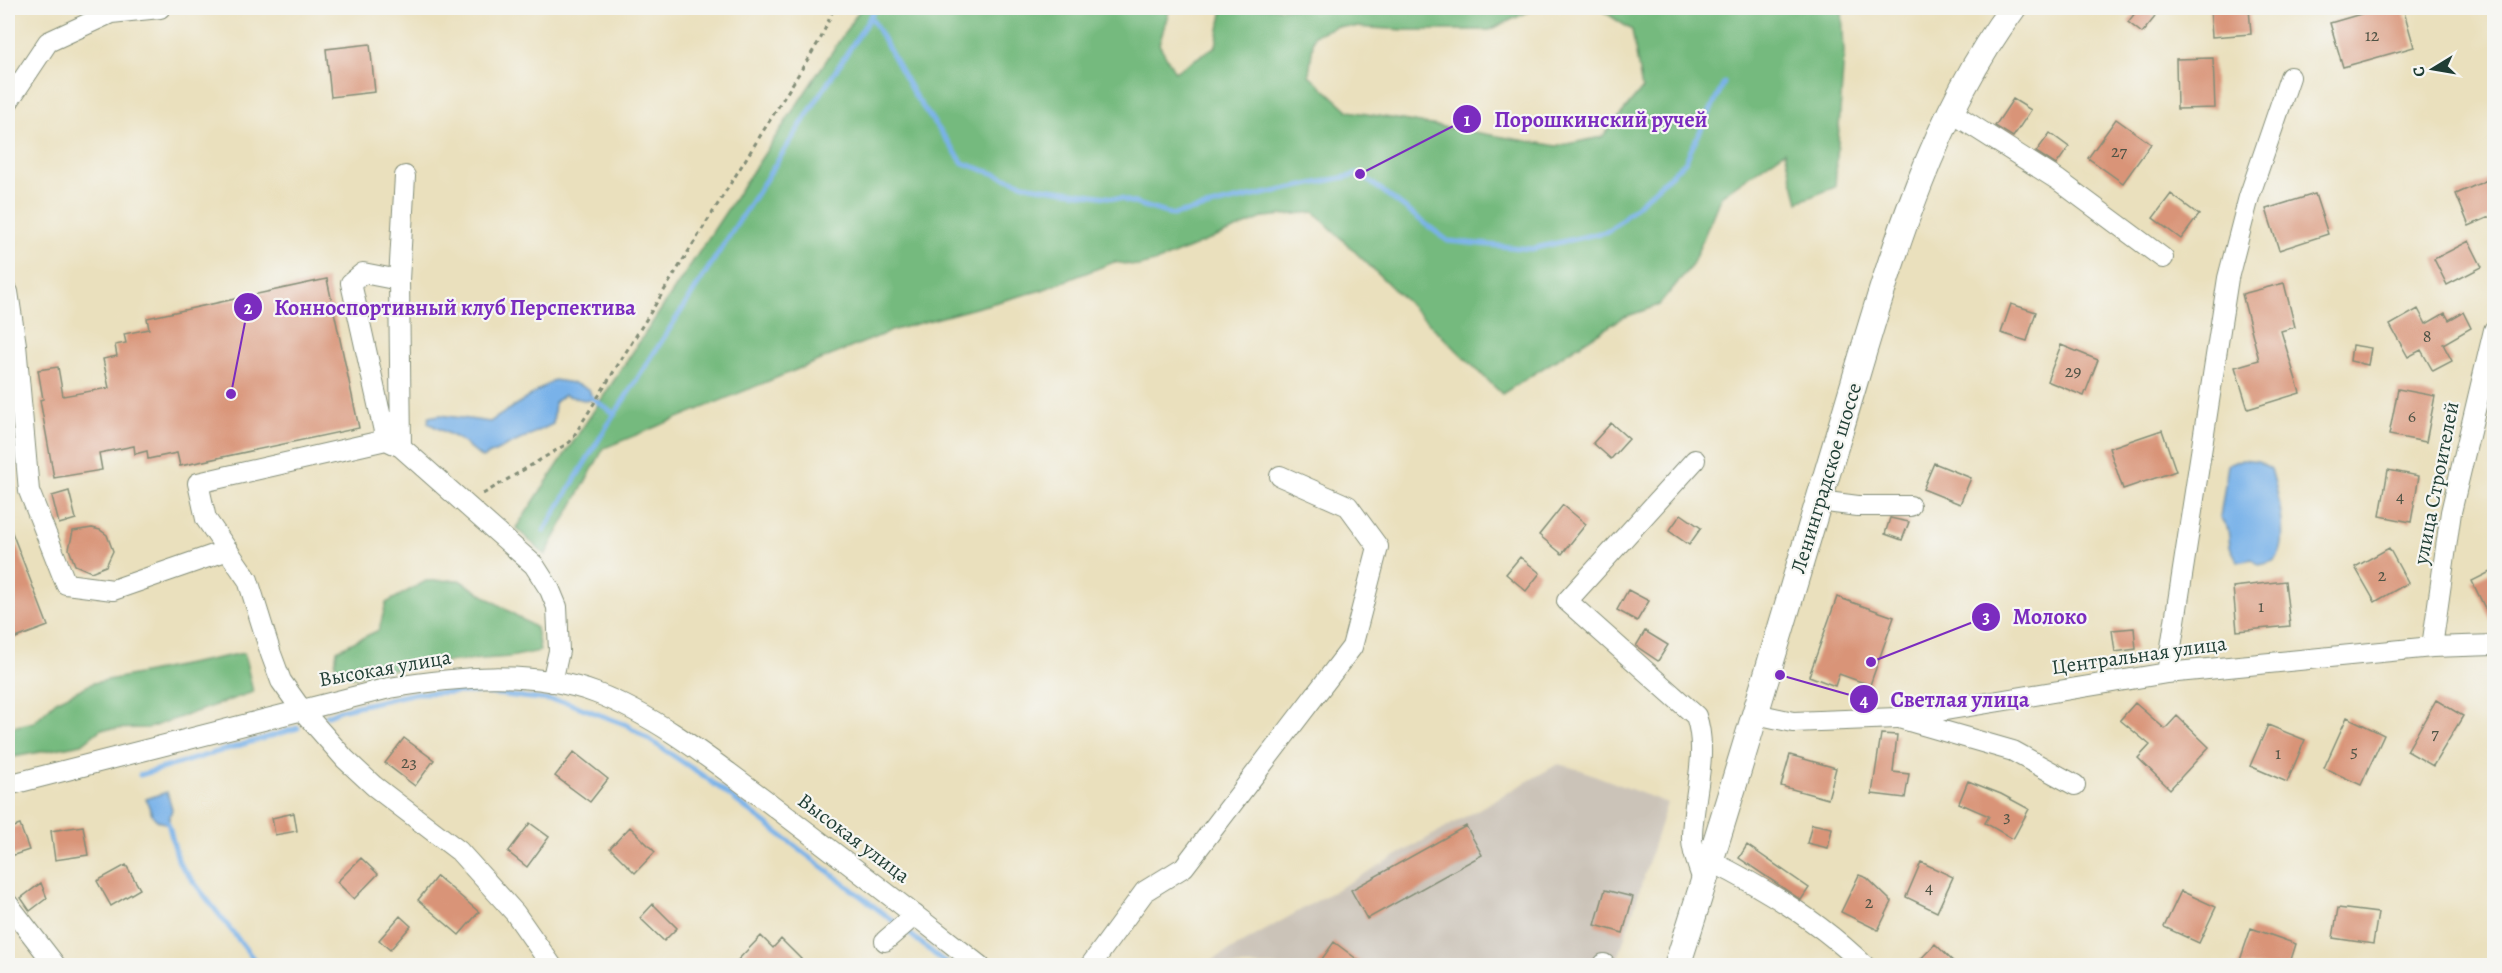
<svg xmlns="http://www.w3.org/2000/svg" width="2502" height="973" font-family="Alegreya,serif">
<rect width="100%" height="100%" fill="#f6f6f2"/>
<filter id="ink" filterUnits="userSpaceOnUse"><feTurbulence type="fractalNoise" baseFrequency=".0167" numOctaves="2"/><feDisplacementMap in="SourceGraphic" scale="12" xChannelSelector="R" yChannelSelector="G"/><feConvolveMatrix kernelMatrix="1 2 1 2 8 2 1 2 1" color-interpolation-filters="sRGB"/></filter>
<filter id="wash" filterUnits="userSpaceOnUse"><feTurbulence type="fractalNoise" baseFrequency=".008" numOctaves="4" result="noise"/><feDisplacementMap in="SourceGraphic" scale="24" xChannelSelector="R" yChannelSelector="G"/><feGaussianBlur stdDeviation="1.35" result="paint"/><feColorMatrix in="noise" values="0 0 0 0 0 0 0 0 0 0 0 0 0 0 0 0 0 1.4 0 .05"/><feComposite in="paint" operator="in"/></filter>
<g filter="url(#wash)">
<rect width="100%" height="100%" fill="#eae0bd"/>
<path fill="#cbc3b8" d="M1558,764L1581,770L1667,803L1616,965L1202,966Z"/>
<path fill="#74ba7e" stroke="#4a7c59" stroke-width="1.5" d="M861,8H1170L1159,44L1175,72L1216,46L1223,8H1536L1490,30H1406L1337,26L1314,35L1309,75L1349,111L1557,146L1602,137L1642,89L1632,30L1598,8H1842L1844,53L1835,187L1798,202L1785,151L1721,196L1692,265L1659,305L1622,318L1502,394L1314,212L1265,217L1158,261L1139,266L1114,262L1042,290L894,330L604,448L545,555L516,528Z
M459,580L536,628L540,651L510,657L428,663L352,677L335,665L337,650L379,630L386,603L426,581Z
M244,653L253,692L149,728L101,729L82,744L8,758V728L34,722L56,701L93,683Z"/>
<path fill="#79b2e9" stroke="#4c788e" stroke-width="1.5" d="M554,380L573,383L589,389L592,398L588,401L564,395L555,402L553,424L482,458L460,440L428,423L429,417L440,415L490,422Z
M2242,459L2258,461L2271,469C2276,486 2293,549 2273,561C2270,563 2263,564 2259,565L2252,559L2238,562L2230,547L2228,529L2220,517L2228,465Z
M167,792L172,809L168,823C152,823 151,811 146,799Z"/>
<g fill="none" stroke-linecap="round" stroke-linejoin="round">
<path stroke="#79b2e9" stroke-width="5" d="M871,17L915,96L963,163L1030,186L1121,199L1173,215L1235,200L1360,174L1448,241L1531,249L1609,231L1685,162L1724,83
M592,398L615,414
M544,531L607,426L876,8
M327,716L340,710L416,693L478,692L566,702L627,725L705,777L897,924
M140,775L298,728
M168,823L179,863L259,966
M905,930L949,966"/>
</g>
<g id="blocks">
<path fill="#d99478" d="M2139,8H2143L2155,17L2142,33L2128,22Z
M2210,8H2249L2251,34L2212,37Z
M2360,8H2403L2414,47L2343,67L2330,23L2361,14Z
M370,44L375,92L331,97L326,49Z
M2213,58L2215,108L2177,109L2176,59Z
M2013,99L2031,110L2013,137L1995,126Z
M2116,119L2151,144L2123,183L2088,158Z
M2050,133L2069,147L2056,165L2036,152Z
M2494,177V215L2469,226L2456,194Z
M2171,194L2199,215L2181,239L2153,218Z
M2315,194L2328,234L2279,250L2266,209Z
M2469,241L2482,267L2447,285L2434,259Z
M327,279L359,428L180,466L177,453L148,459L147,451L135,454L134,446L99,453L102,470L54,478L40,400L43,399L38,370L58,367L63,396L109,388L103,359L117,356L115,345L126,343L124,334L149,329L147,318Z
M2284,283L2295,327L2281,331L2300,393L2248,409L2235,367L2259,360L2242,294Z
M2011,304L2036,312L2027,341L2001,333Z
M2418,309L2426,324L2445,313L2449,320L2463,312L2471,328L2443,344L2452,361L2433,371L2421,350L2408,357L2390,325Z
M2061,345L2098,360L2084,396L2047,381Z
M2352,345L2371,348L2368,365L2350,361Z
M2398,389L2435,396L2426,442L2389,435Z
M1611,423L1629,439L1611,459L1593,443Z
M2162,430L2176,471L2123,489L2109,448Z
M1934,463L1971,478L1960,504L1923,489Z
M2388,470L2419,476L2411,522L2380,516Z
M69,491L76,519L59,524L52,496Z
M1563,505L1586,524L1562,554L1539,535Z
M1681,514L1701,528L1689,545L1669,531Z
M1890,518L1909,522L1902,540L1885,534Z
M8,522L48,626L8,641Z
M92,528L100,530L107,535L113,551L106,566L91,572L75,565L69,549L73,531Z
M2389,548L2408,583L2375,602L2355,567Z
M1520,557L1540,573L1526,591L1506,574Z
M2494,570V627L2472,581Z
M2285,581L2290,626L2237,631L2233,587Z
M1628,590L1649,601L1637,621L1617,610Z
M1837,597L1894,617L1870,685L1839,674L1835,686L1809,676Z
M2134,628L2136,649L2115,652L2112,630Z
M1645,631L1668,645L1658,661L1636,646Z
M2436,700L2463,716L2433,766L2407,751Z
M2135,703L2165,729L2177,716L2209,747L2170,789L2138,758L2150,745L2120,720Z
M2347,717L2384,735L2361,785L2324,768Z
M2268,725L2305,740L2287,782L2250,766Z
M1881,734L1897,735L1893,772L1909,774L1905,798L1872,794Z
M404,738L434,760L415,786L385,763Z
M574,752L608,779L590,802L555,776Z
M1790,755L1836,768L1828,799L1781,786Z
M1968,781L2001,794L2029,809L2013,839L1985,823L1989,816L1959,803Z
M294,813L297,831L275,835L272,818Z
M530,823L549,837L527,867L508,852Z
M1812,824L1832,828L1828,848L1807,843Z
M20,825L29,850L8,857V829Z
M83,826L88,855L55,860L51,831Z
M1466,826L1482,855L1367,919L1351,890Z
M630,827L655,852L635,873L610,848Z
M1747,845L1809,888L1801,900L1739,858Z
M361,858L378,874L354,899L337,882Z
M1921,862L1953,877L1937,912L1906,897Z
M126,865L140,889L111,906L97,881Z
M1859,875L1867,878L1892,902L1878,930L1841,912Z
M437,876L479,912L459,935L418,900Z
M41,883L47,898L30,911L21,898Z
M1605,890L1633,897L1623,933L1595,925Z
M2181,891L2216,907L2199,943L2164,927Z
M653,904L677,928L664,941L640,918Z
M2338,908L2378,913L2373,944L2333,938Z
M400,916L411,926L390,950L379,940Z
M2251,928L2296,944L2289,966H2238Z
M761,936L773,948L781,939L808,966H732Z
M1334,942L1366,966H1317Z
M1935,944L1958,966H1914Z"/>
</g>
</g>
<g filter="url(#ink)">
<use href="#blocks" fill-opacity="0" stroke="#848e78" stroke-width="1.5"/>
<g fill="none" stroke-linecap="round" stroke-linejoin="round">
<defs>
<path id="minor" d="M8,102L48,42L111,13L160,8
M1951,112L2058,180L2163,258
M399,280L363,273L351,283L386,440L401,447L534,565L550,590L557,607L559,651L552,682
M8,292L16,345L29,491L66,584L113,590L228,550
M386,440L198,483L206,519L248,580L271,654L281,681L301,709L345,759L374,786L459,851L515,913L552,966
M401,447L399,280L405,176
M1695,460L1567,601L1696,716C1709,753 1693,797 1692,836C1691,850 1699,867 1703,881
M1819,501L1858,506H1910
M2432,647L2451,512L2494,330
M2167,673L2228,278L2249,197L2290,77
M1756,714L1793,722L1897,718L2167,673L2432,647L2494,645
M1902,719L2013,751L2075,785
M8,785L389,688C456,677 530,669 596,693C659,717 714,762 768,802C839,856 910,911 980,966
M1710,861C1765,888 1821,923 1865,966
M8,904L56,966
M885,941L915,915
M1604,964L1606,966
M1090,966L1145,891L1184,867L1352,647L1378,547L1348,506L1280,476"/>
<path id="major" d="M1677,966C1734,790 1785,613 1838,437C1882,292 1922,130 2013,8"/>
</defs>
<use href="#minor" stroke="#848e78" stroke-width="22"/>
<use href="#major" stroke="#848e78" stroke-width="28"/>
<path stroke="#848e78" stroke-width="3" stroke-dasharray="4.5 4.5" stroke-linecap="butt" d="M483,494L570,442L821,38L834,8"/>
<use href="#minor" stroke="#fff" stroke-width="20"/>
<use href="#major" stroke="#fff" stroke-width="26"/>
</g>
</g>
<g text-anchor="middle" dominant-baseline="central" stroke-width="4.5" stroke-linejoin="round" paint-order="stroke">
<g font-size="18" fill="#4e5345">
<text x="2372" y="35">12</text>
<text x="2119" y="151">27</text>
<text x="2427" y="336">8</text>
<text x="2073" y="371">29</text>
<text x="2412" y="416">6</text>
<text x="2400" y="496">4</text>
<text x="2382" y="575">2</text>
<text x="2261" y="606">1</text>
<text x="2435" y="733">7</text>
<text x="2354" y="751">5</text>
<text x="2278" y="753">1</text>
<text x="409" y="762">23</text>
<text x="2007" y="816">3</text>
<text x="1929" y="887">4</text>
<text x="1869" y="902">2</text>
</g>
<g font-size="21" fill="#1f3d34" stroke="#f6f6f2">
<text transform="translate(1826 478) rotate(-73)">Ленинградское шоссе</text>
<text transform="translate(2436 483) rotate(-79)">улица Строителей</text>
<text transform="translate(2139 655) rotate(-8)">Центральная улица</text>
<text transform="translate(385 668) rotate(-10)">Высокая улица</text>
<text transform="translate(854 838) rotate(37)">Высокая улица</text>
</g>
</g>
<path fill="none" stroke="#7b2cbf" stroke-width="2" d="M1360 174L1467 119M231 394L248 307M1871 662L1986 617M1780 675L1864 699"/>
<g fill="#7b2cbf" stroke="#f6f6f2" stroke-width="2">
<circle cx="1360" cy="174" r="6"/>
<circle cx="231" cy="394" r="6"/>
<circle cx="1871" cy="662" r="6"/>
<circle cx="1780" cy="675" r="6"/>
<circle cx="1467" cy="119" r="15"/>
<circle cx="248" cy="307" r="15"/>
<circle cx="1986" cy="617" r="15"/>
<circle cx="1864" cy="699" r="15"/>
</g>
<g font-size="18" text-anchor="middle" font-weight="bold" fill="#fff">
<text x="1467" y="126">1</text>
<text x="248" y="314">2</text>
<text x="1986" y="623">3</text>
<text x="1864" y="706">4</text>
</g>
<g font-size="22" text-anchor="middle" font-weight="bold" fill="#7b2cbf" stroke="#f6f6f2" stroke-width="4.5" stroke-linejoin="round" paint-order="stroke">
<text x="1601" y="127">Порошкинский ручей</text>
<text x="455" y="315">Конноспортивный клуб Перспектива</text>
<text x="2050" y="624">Молоко</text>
<text x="1960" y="707">Светлая улица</text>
</g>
<rect width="2502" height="973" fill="none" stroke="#f6f6f2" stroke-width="30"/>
<g transform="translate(2433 69) rotate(259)" stroke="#f6f6f2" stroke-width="4.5" paint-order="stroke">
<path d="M0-4.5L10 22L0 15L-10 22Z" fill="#1f3d34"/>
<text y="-9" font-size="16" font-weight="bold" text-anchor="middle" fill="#1f3d34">С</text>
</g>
</svg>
